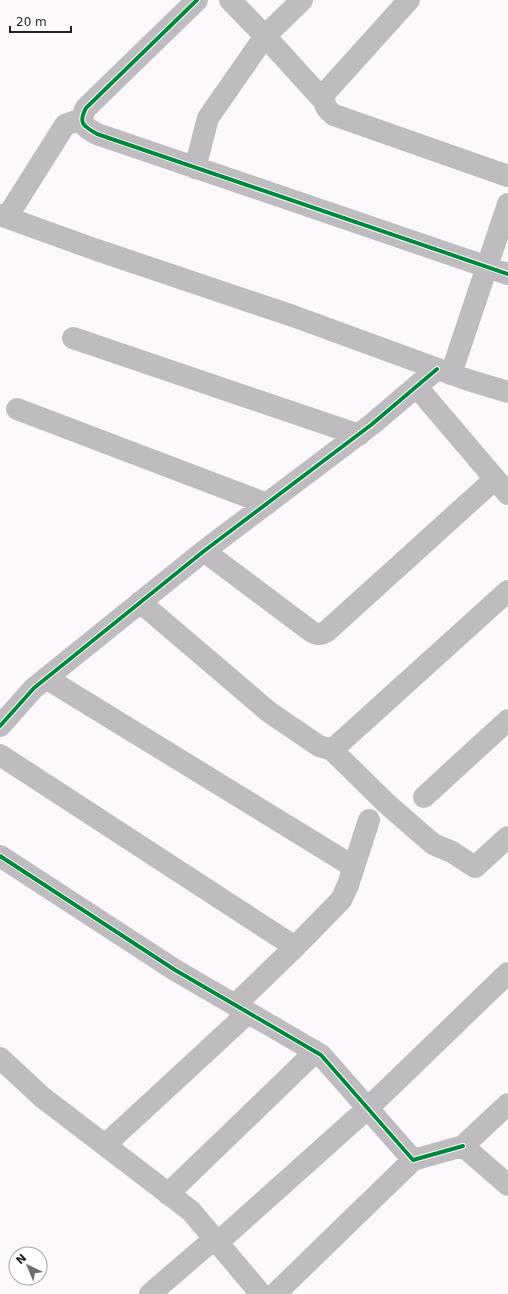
<svg xmlns="http://www.w3.org/2000/svg" width="508" height="1294" font-family="'DejaVu Sans',sans-serif">
<rect width="100%" height="100%" fill="#fdf8fb"/>
<g fill="none" stroke-linecap="round" stroke-linejoin="round">
<path stroke="#bebcbe" stroke-width="22" d="M197,0L86,108C78,123 83,126 97,134L508,274
M230,0L265,36L324,101
M409,0L325,93C323,104 325,108 334,115L508,176
M195,168L208,118L265,36L302,0
M0,215L94,249L293,316L468,380L508,392
M7,217L65,125L81,119L82,117
M73,338L359,435
M451,374L508,204
M417,387L508,494
M17,409L267,504
M204,551L312,632C318,635 321,635 327,631L495,479
M140,602L269,712L319,746L332,750L387,804L433,844L452,852L475,867L508,837
M46,678L354,867
M0,726L34,688L204,551L371,425L437,369
M332,750L508,591
M0,755L295,947
M424,797L508,720
M0,856L175,970L321,1055L413,1160L463,1146
M235,1005L295,947L341,900L348,885L369,820
M0,1058L42,1097L191,1211L261,1294
M508,1104L463,1146L508,1185
M105,1145L248,1013
M168,1194L315,1052
M217,1243L368,1108L508,973
M150,1294L214,1239
M275,1294L413,1160"/>
<defs>
<path id="cycleway" d="M197,0L86,108C78,123 83,126 97,134L508,274
M0,726L34,688L204,551L371,425L437,369
M0,856L175,970L321,1055L413,1160L463,1146"/>
</defs>
<use href="#cycleway" stroke="#fff" stroke-width="6"/>
<use href="#cycleway" stroke="#00873e" stroke-width="4"/>
</g>
<g transform="translate(28 1266) rotate(316)"><circle r="19" fill="#ffffff" stroke="#a7a5a7"/>
<path d="M0-3L7 15L0 10L-7 15Z" fill="#706b6e"/>
<text y="-6" font-size="11" font-weight="bold" text-anchor="middle" fill="#241f22">N</text>
</g>
<path d="M10 26v6h61v-6" fill="none" stroke="#241f22" stroke-width="2"/>
<text x="16" y="26" font-size="12" fill="#241f22" stroke="#ffffff" stroke-width="3" paint-order="stroke">20 m</text>
</svg>
